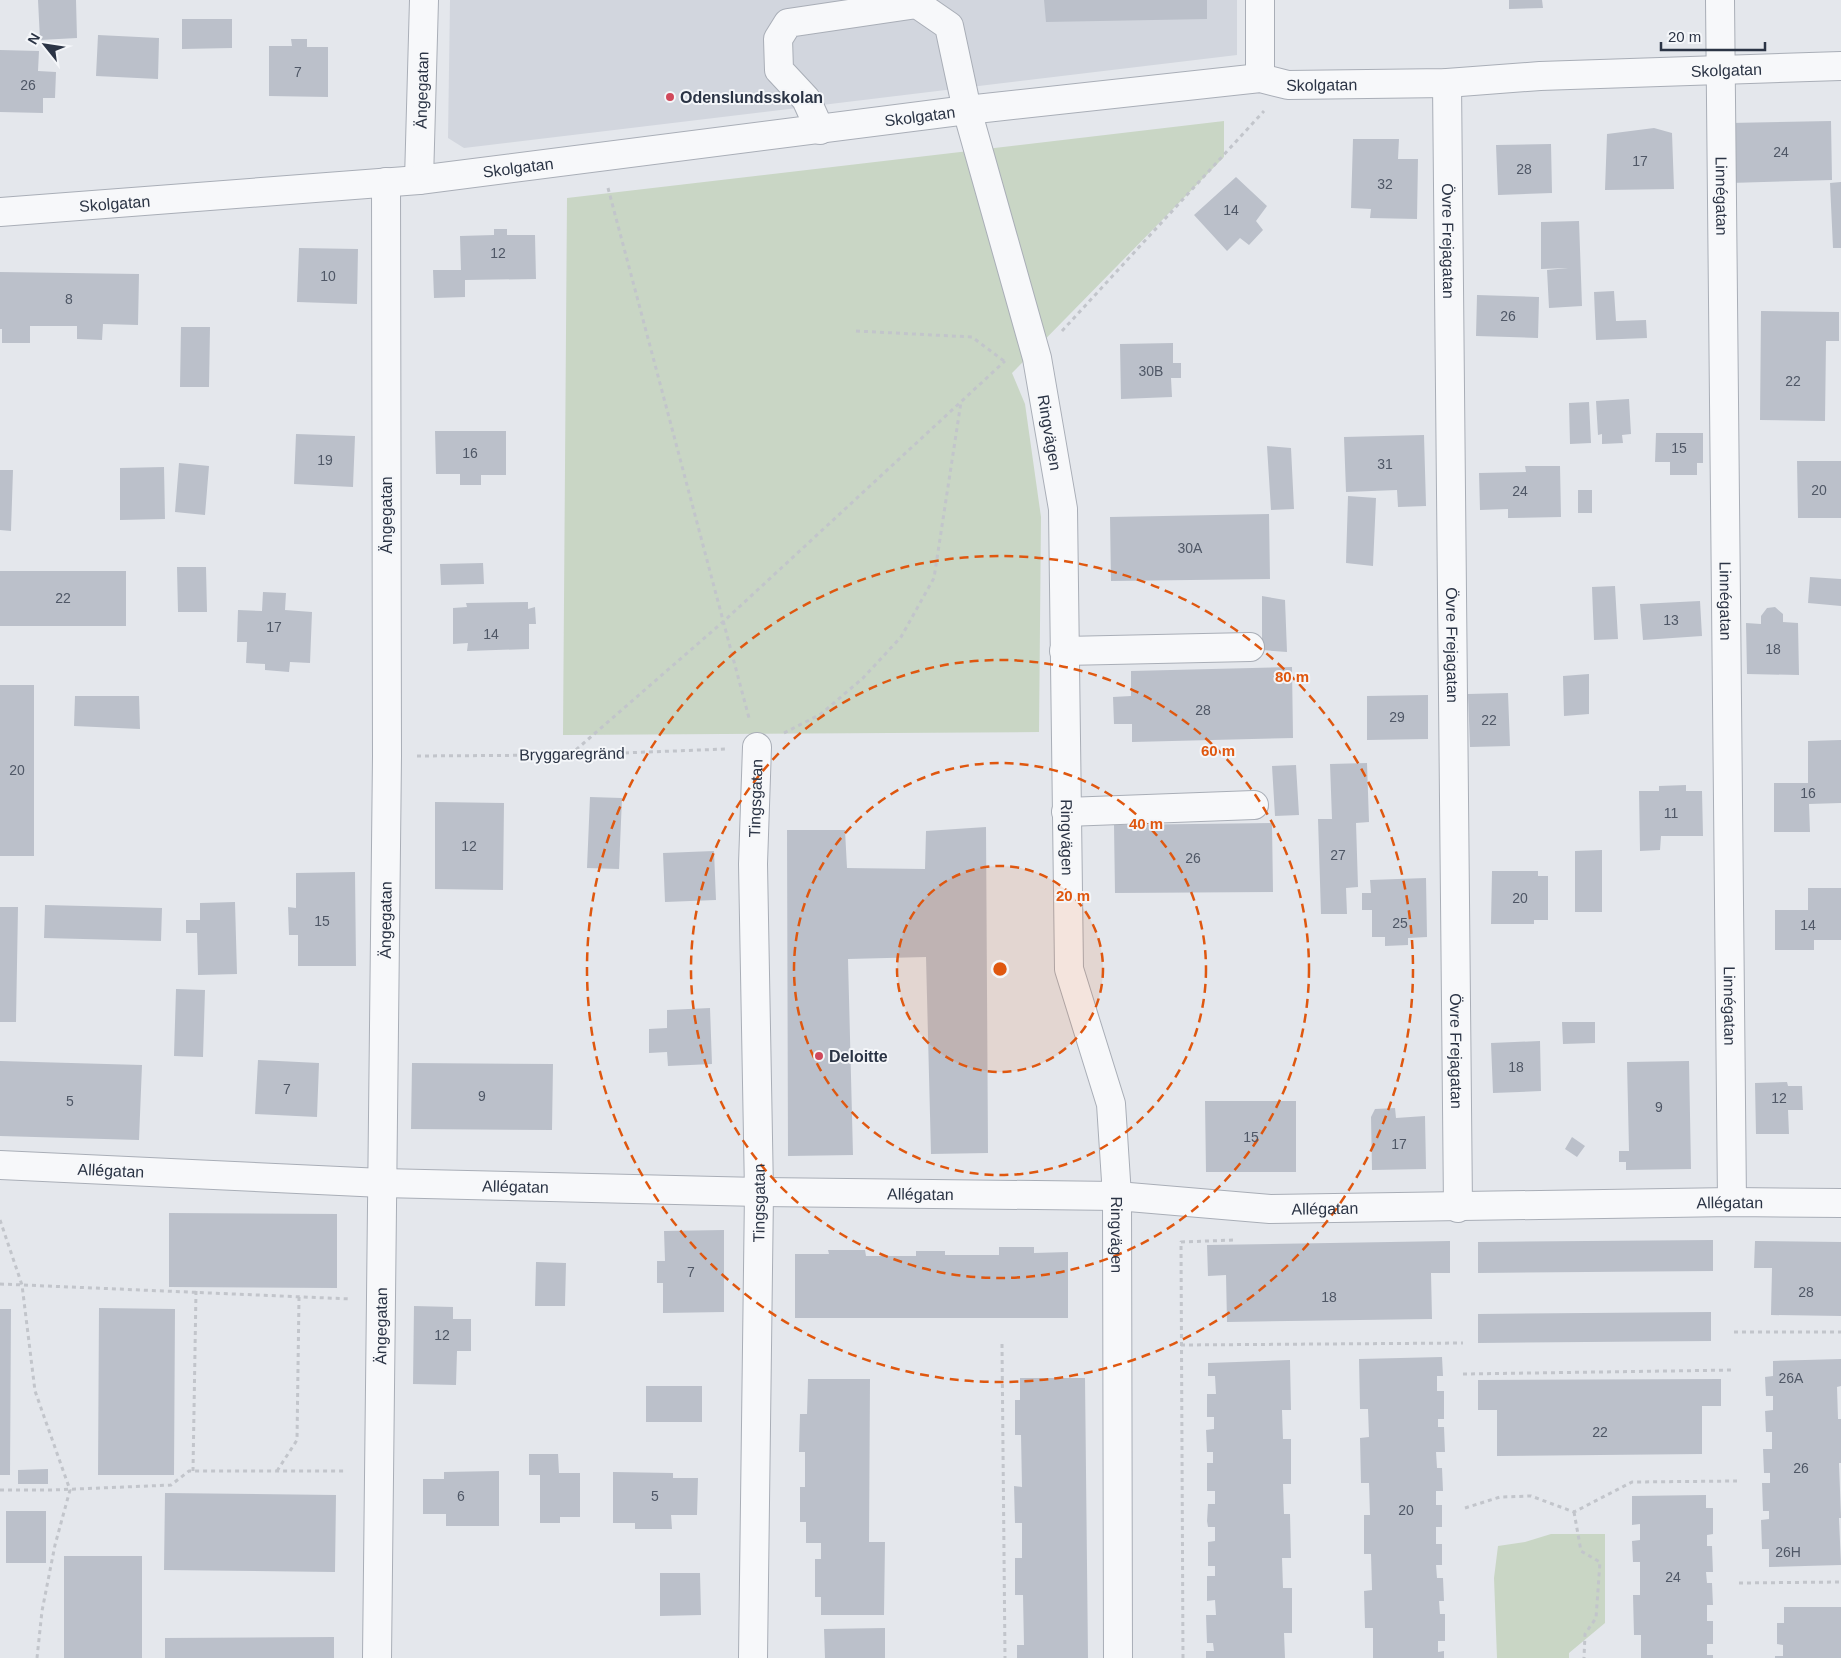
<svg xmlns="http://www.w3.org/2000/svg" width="1841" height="1658" font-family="Helvetica,sans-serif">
<rect width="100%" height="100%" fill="#e4e7ec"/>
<path fill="#d2d6de" d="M450,0H1237V55L464,148L448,138Z"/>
<path fill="#c9d6c5" d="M1224,121V157L1012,373L1025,404L1041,517L1039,732L563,735L567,198Z
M1551,1534H1605V1623L1569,1653V1658H1497L1494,1578L1498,1546L1525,1542Z"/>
<path fill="#bbc0ca" d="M38,0H76L77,38L40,40Z
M1044,0H1207V19L1046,22Z
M1509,0H1542L1543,8L1509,9Z
M182,19H232V48L182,49Z
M98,35L159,38L158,79L96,76Z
M291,39H307V47H328V97L269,96V46H292Z
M0,50L39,51L38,71L56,72L55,98H43V113L0,112Z
M1831,121L1832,180L1730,183L1729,123Z
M1654,128L1672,133L1674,189L1605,190L1607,134Z
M1353,139H1399L1398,159H1418L1417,219L1370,218L1371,209L1351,208Z
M1551,144L1552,193L1498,195L1496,145Z
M1236,177L1267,206L1256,221L1263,230L1249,245L1240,238L1227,251L1194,215Z
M1841,182V248H1833L1830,183Z
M1579,221L1582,306L1549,308L1547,270L1568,268L1541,269V222Z
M494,229H507V235H535L536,279L465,280V297L434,298L433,270H461L460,236L494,235Z
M299,248L358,249L357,304L297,302Z
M0,272L139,274L138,325L103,324L102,340L77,339V326H30V343H2V329H0Z
M1614,291L1616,321L1646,320L1647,338L1596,340L1594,292Z
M1477,295L1539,297L1538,338L1476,336Z
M1761,311L1839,312V341H1826L1825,421L1760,420Z
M181,327H210L209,387H180Z
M1173,343V363H1181V378H1171L1172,397L1121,399L1120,344Z
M1629,399L1631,434L1622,435L1623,443L1602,444V434L1598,435L1596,401Z
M1589,402L1591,443L1570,444L1569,403Z
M435,431H506V475H481V485H460V474H436Z
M1656,433H1703V463H1697V475H1670V462H1655Z
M296,434L355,436L353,487L294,484Z
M1424,435L1426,506L1398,507L1397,490L1346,492L1344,437Z
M1267,446L1291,448L1294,509L1271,510Z
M1797,461H1841V518H1798Z
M179,463L209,466L205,515L175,512Z
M1525,466H1560L1561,517L1508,518V509L1480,510L1479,473L1526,472Z
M164,467L165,519L120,520V468Z
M0,470H13L11,531L0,530Z
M1578,490H1592V513H1578Z
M1348,496L1376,498L1373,566L1346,563Z
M1269,514L1270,579L1111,581L1110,517Z
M483,563L484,584L441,585L440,564Z
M177,567H206L207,612H178Z
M0,571H126V626H0Z
M1810,577L1841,579V606L1808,603Z
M1615,586L1618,639L1594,640L1592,587Z
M263,592L286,593L285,610L312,612L310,663L290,662L289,672L265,670V664L246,663L247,642H237L238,610L262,611Z
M1262,596L1285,600L1287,652L1262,650Z
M1700,601L1702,636L1643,640L1640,604Z
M528,602V609L535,607L536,624H529V649L467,651L468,643L453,644V608L467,607L466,603Z
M1775,607L1783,614V622L1798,623L1799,675L1747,674L1746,623L1761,624V616L1767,608Z
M1292,667L1293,738L1132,742V724H1114L1113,697L1131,696V671Z
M1589,674V714L1564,716L1563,676Z
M0,685H34V856H0Z
M1508,693L1510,746L1470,747L1468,694Z
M1428,695V739L1367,740V696Z
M75,696H139L140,729L74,726Z
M1841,740V803L1809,804L1810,832H1774V783H1808V741Z
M1367,763L1369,822L1356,823L1358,887L1346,888L1347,914H1321L1318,819H1332L1330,764Z
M1296,765L1299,815L1275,816L1272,766Z
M1686,785V791H1702L1703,836H1661L1660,850L1640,851L1639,791H1659V786Z
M590,797L622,798L619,869L587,868Z
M435,802L504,803L503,890L435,889Z
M1272,823L1273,892L1115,893L1114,825Z
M986,827L988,1153L931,1154L926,957L848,959L853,1155L788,1156L787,830H845L847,868L925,869L926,831Z
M1602,850V912H1575V851Z
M714,851L716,900L665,902L663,853Z
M1492,871H1538V876H1548V920H1534V924H1491Z
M355,872L356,966H298V935H289L288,907L296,908V873Z
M1426,878L1427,937L1408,938V945L1385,946V937H1372V910H1362V893H1371L1370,880Z
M1808,888H1841V940H1814V950H1775V910H1808Z
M235,902L237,974L198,975L197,933H186V920H200V903Z
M45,905L162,908L161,941L44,938Z
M0,907H18L16,1022H0Z
M176,989L205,990L203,1057L174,1056Z
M710,1008L712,1064L668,1066L667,1052L649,1053V1029L667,1028V1010Z
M1562,1022H1595V1043L1563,1044Z
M1540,1041L1541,1091L1493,1093L1491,1043Z
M258,1060L319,1063L317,1117L255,1114Z
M0,1061L142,1065L139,1140L0,1136Z
M1689,1061L1691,1169L1626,1170V1162H1619V1151H1629L1627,1062Z
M412,1063L553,1064L552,1130L411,1129Z
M1787,1082L1788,1086H1802L1803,1110H1788L1789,1134H1756L1755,1083Z
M1205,1101H1296V1172H1206Z
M1395,1108L1396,1118L1425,1116L1426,1169L1372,1170L1371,1117L1375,1109Z
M1572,1137L1585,1146L1577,1157L1565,1149Z
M169,1213L337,1214V1288L169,1287Z
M724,1230V1312L663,1313V1283H657V1261H665L664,1231Z
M1713,1240V1271L1478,1273V1242Z
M1450,1241V1273H1431L1432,1319L1227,1322L1226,1275L1208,1276L1207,1245Z
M1755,1241L1841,1242V1316L1771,1315L1772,1268H1754Z
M999,1247H1034V1253L1068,1252V1318H795V1254H829L828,1250H865L866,1256H916V1251H945V1255H999Z
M536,1262L566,1263L565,1306H535Z
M414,1306L453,1307V1319H471V1351H457L456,1385L413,1384Z
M99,1308L175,1309L174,1475H98Z
M0,1309H11L10,1475H0Z
M1711,1312V1341L1478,1343V1314Z
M1442,1357L1443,1376H1437V1391H1444V1419H1438V1427H1444L1445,1452H1436L1437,1468H1442L1443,1491H1436V1505H1442V1527H1436V1544H1442V1565H1436L1437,1578H1443L1444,1601H1439L1440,1614H1445V1641H1438V1652L1444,1651V1658H1373V1628H1365L1364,1591L1372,1590L1371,1554H1364V1515H1370L1369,1483H1361L1360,1438L1369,1437L1368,1409H1360L1359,1359Z
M1841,1359V1386L1837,1387L1838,1419H1841V1463H1839L1841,1518H1839L1841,1565L1769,1567V1549H1762L1761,1520L1769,1519V1511H1763L1762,1483H1770V1473H1764L1763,1449H1772V1432H1766L1765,1411L1773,1410V1396H1766L1765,1377L1773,1376V1361Z
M1290,1360L1291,1410H1282L1283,1439H1291V1484H1283L1284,1514H1290L1291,1558H1282L1283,1588H1292V1633H1284L1285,1658H1206V1651H1214L1213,1643H1207L1206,1615H1216L1215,1600L1207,1601V1576H1215V1566H1208V1542L1215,1541V1527H1208L1207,1521L1208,1504H1215V1491H1207V1463H1213V1452H1207L1206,1430L1214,1429V1417H1207V1394H1216L1215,1376H1208V1363Z
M1020,1378H1085L1088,1658H1017V1645H1024L1023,1595H1015V1558H1022V1523H1015L1014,1486L1022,1487L1021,1435H1015V1400H1020Z
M808,1379H870L869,1542H885L884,1615H821V1597H815V1559H821V1543H806V1522H800V1487H805V1452H799L800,1414H807Z
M1721,1379V1406H1702V1454L1497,1456V1410H1478V1380Z
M646,1386H702V1422H646Z
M529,1454H558L559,1473H580V1517H560V1523H540V1475H529Z
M48,1469V1484H18V1470Z
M499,1471V1526H446V1514H423V1479H444V1472Z
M613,1472L673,1473V1478H698L697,1515H671L672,1529H635V1523H613Z
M165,1493L336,1495L335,1572L164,1570Z
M1706,1495V1508H1713V1534L1707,1535V1546H1712L1713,1572H1706L1707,1583H1712L1713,1605H1707V1621H1713V1644H1707V1655H1713V1658H1641V1635H1634L1633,1595H1640V1562H1633L1632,1541L1640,1540V1524L1632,1525V1496Z
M6,1511H46V1563H6Z
M64,1556H142V1658H64Z
M660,1573H700L701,1615L660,1616Z
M1784,1607H1841V1658H1775V1656H1783V1645L1777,1644V1623H1784Z
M885,1628V1658H825L824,1629Z
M334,1637V1658H165V1638Z"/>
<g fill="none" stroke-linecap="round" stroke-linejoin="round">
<defs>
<g id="minor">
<path d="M1260,0V78"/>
<path id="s1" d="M1720,0L1732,1202"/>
<path id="s2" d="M1447,83L1458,1208"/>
<path id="s3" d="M820,130L806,99L779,70L778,39L788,23L917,4L949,26L967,110L1037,358L1063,509L1069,969L1111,1104L1117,1196L1118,1658"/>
<path id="s4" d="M419,180L424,0"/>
<path id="s5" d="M0,212L419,180L967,110L1260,78L1288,85L1447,83L1540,76L1841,66"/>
<path d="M1064,651L1250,647"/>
<path d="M1066,812L1254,805"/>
<path id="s6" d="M0,1165L382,1183L759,1192L1117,1196L1270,1209L1732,1202L1841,1203"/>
<path id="s7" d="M377,1658L387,756L386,182"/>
<path id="s8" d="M753,1658L759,1192L753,864L757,747"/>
</g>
</defs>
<use href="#minor" stroke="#a9aeb7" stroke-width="30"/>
<path stroke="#c2c5cb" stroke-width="3" stroke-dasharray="4 4" stroke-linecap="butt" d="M608,188L749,718
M856,331L972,337L1004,361
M1062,331L1264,111
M784,733L821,714L863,678L901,637L934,578L961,402
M570,755L724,621L1005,361
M417,756L570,755L726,749
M0,1220L22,1285L35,1391L70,1490L55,1545L42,1611L37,1658
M0,1284L351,1299
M1734,1332H1841
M1002,1344L1005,1658
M1181,1345L1463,1343
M1463,1374L1735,1370
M193,1471L196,1291
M277,1471L297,1440L299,1297
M0,1490H52L171,1485L189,1471H347
M1465,1508L1500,1497L1531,1496L1574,1512L1632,1482L1737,1481
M1574,1512L1581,1551L1600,1562L1596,1618L1585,1634L1584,1658
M1739,1583L1841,1582
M1183,1658L1181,1242L1235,1240"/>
<use href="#minor" stroke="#f7f8fa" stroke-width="28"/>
</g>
<circle cx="1000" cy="969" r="103" fill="#df570f" fill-opacity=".12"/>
<g fill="none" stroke="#df570f" stroke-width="2.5" stroke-dasharray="9 6">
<circle cx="1000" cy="969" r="103"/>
<circle cx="1000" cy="969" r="206"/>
<circle cx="1000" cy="969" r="309"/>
<circle cx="1000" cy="969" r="413"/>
</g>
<g fill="#d1495b" stroke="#f4f6f9" stroke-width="2">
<circle cx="670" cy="97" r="5"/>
<circle cx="819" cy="1056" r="5"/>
</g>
<g text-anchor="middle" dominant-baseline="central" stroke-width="4" stroke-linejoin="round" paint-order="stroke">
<g font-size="14" fill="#4f5766">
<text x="298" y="72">7</text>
<text x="28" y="85">26</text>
<text x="1781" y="152">24</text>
<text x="1640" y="161">17</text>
<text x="1524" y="169">28</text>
<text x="1385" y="184">32</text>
<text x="1231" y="210">14</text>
<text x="498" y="253">12</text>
<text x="328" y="276">10</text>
<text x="69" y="299">8</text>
<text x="1508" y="316">26</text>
<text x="1151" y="371">30B</text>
<text x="1793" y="381">22</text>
<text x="1679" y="448">15</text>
<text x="470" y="453">16</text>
<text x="325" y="460">19</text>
<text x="1385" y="464">31</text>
<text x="1819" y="490">20</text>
<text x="1520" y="491">24</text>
<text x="1190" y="548">30A</text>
<text x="63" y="598">22</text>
<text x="1671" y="620">13</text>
<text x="274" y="627">17</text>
<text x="491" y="634">14</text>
<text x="1773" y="649">18</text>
<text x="1203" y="710">28</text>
<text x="1397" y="717">29</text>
<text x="1489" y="720">22</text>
<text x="17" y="770">20</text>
<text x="1808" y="793">16</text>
<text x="1671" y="813">11</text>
<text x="469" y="846">12</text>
<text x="1338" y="855">27</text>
<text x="1193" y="858">26</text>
<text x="1520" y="898">20</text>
<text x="322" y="921">15</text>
<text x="1400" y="923">25</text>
<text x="1808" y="925">14</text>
<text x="1516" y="1067">18</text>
<text x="287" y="1089">7</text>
<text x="482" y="1096">9</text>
<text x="1779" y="1098">12</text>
<text x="70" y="1101">5</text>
<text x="1659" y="1107">9</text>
<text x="1251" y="1137">15</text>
<text x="1399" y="1144">17</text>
<text x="691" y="1272">7</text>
<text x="1806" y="1292">28</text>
<text x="1329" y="1297">18</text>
<text x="442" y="1335">12</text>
<text x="1791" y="1378">26A</text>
<text x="1600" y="1432">22</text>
<text x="1801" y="1468">26</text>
<text x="461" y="1496">6</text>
<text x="655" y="1496">5</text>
<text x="1406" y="1510">20</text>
<text x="1788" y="1552">26H</text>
<text x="1673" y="1577">24</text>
</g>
<g font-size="16" fill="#2b3445" stroke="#f4f6f9">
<text stroke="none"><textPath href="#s5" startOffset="1735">Skolgatan</textPath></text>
<text stroke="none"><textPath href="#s5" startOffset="1330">Skolgatan</textPath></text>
<text stroke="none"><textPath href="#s4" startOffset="90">Ängegatan</textPath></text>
<text stroke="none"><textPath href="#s5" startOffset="925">Skolgatan</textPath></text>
<text stroke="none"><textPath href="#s5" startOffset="520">Skolgatan</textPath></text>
<text stroke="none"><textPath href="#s1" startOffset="196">Linnégatan</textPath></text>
<text stroke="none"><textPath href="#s5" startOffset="115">Skolgatan</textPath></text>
<text stroke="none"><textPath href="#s2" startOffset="158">Övre Frejagatan</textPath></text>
<text stroke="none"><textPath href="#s3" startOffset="712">Ringvägen</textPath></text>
<text transform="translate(386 515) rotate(-90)">Ängegatan</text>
<text stroke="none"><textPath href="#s1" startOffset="601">Linnégatan</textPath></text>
<text stroke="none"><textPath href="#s2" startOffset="562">Övre Frejagatan</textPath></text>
<text transform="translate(572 754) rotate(-1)">Bryggaregränd</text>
<text stroke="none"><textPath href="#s8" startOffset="860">Tingsgatan</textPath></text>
<text stroke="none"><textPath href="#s3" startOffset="1118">Ringvägen</textPath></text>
<text stroke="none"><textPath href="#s7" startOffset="738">Ängegatan</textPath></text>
<text stroke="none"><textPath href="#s1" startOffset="1006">Linnégatan</textPath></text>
<text stroke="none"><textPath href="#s2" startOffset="968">Övre Frejagatan</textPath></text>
<text stroke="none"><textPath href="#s6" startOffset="111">Allégatan</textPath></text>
<text stroke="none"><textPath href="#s6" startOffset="516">Allégatan</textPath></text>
<text stroke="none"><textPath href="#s6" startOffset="921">Allégatan</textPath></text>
<text stroke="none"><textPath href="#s8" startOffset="455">Tingsgatan</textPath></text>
<text stroke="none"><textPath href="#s6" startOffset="1731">Allégatan</textPath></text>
<text stroke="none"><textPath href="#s6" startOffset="1326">Allégatan</textPath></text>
<text stroke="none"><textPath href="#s3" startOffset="1522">Ringvägen</textPath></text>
<text stroke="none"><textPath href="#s7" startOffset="332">Ängegatan</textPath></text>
</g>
<g font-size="16" font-weight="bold" fill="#2b3445" stroke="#f4f6f9" text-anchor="start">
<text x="680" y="97">Odenslundsskolan</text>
<text x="829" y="1056">Deloitte</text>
</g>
</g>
<circle cx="1000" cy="969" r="8" fill="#df570f" stroke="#f4f6f9" stroke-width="2.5"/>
<g font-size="15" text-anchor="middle" font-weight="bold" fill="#df570f" stroke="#f4f6f9" stroke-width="4" stroke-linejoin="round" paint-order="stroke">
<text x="1292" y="682">80 m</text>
<text x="1218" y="756">60 m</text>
<text x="1146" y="829">40 m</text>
<text x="1073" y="901">20 m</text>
</g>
<g transform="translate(45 45) rotate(300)" stroke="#f4f6f9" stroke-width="4" paint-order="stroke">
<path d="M0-4L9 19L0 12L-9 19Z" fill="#2b3445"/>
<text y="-8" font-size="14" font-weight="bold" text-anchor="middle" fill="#2b3445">N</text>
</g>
<path d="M1661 42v8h104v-8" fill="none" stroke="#2b3445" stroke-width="2.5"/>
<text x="1668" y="42" font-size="15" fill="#2b3445" stroke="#f4f6f9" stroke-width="4" paint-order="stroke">20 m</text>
</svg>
